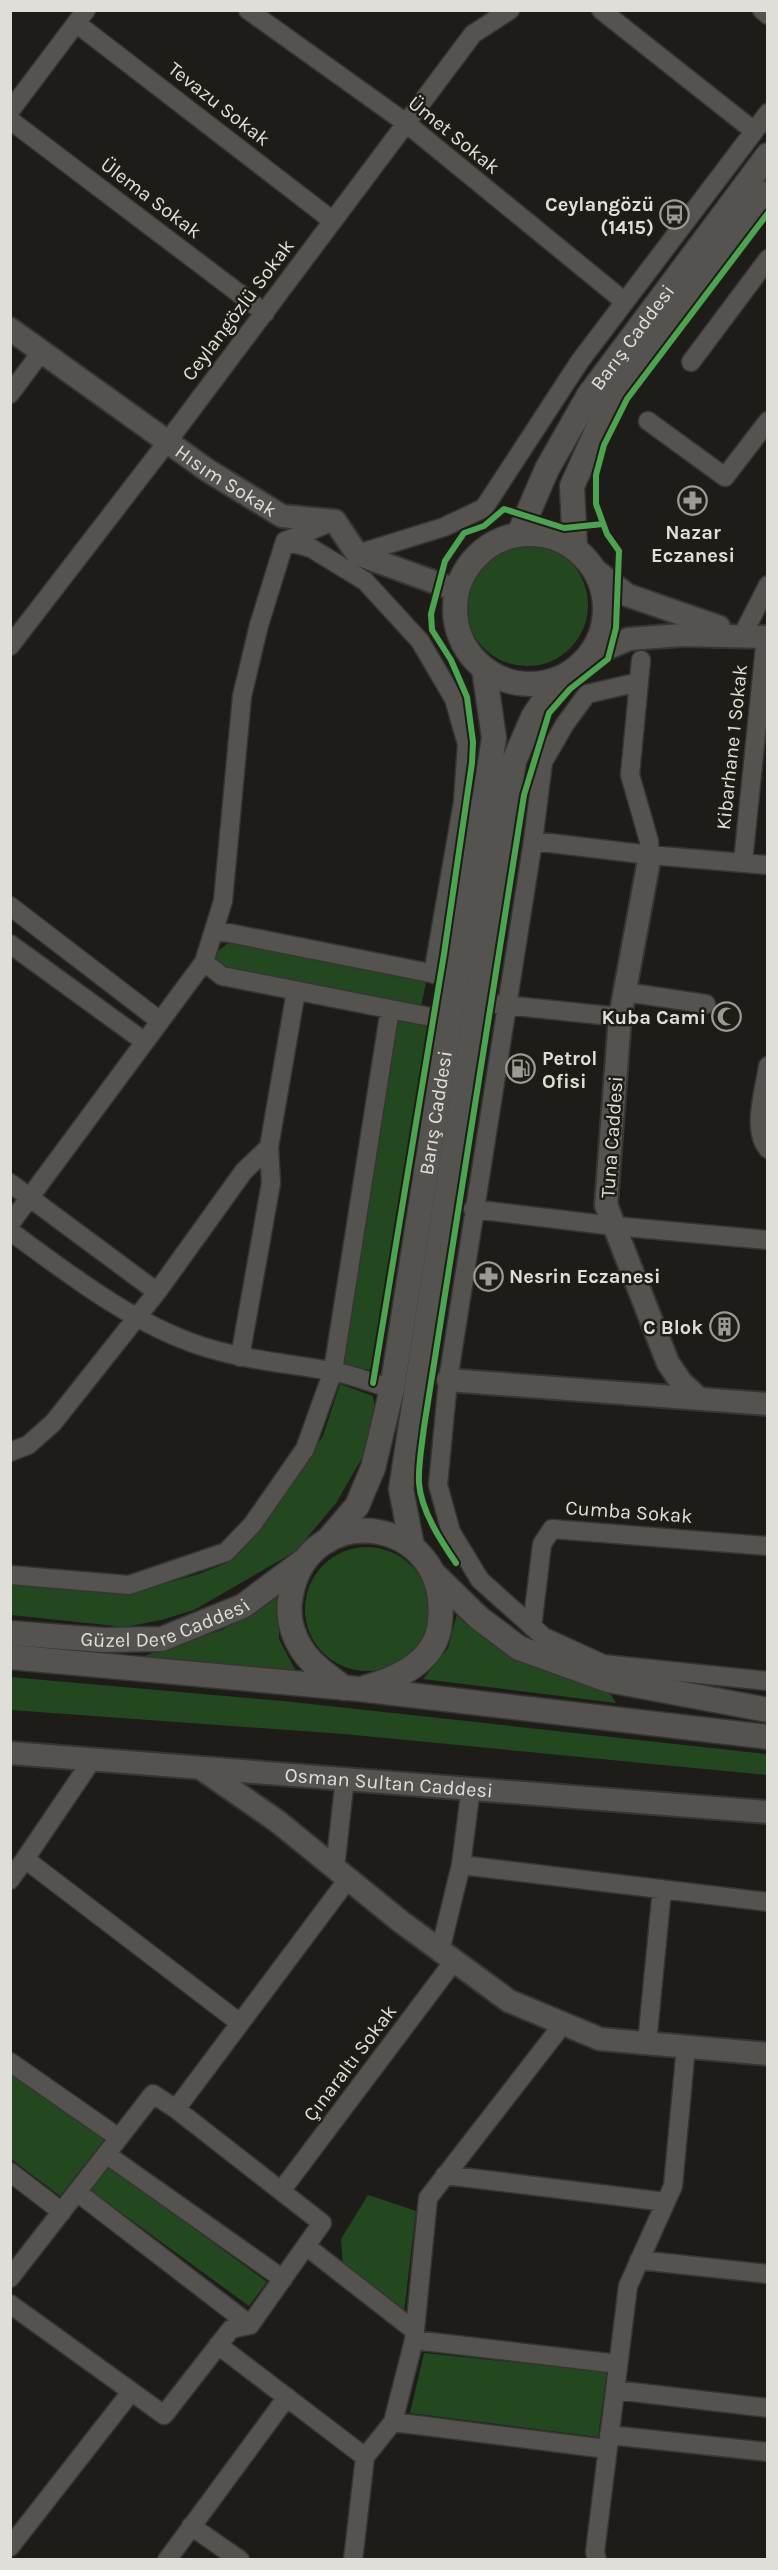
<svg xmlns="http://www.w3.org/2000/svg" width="778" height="2570" font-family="Karla,sans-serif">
<rect width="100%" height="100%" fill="#1e1c18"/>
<path fill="#234820" d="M466 605a61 61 0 1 1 122 0a61 61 0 1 1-122 0Z
M228,943L426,982L421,1007L225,969L215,962L218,951Z
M395,1014L430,1020L373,1370L340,1366Z
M340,1384L373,1396L375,1411L362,1458L336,1503L296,1551L194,1610L161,1620L125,1627L11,1615L10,1581L134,1592L199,1574L231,1561L251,1540L323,1436Z
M305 1609a62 62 0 1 1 124 0a62 62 0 1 1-124 0Z
M280,1595L279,1639L298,1675L145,1661L144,1656L222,1630Z
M457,1614C499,1650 553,1680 608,1690L616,1703L423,1679L448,1648Z
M10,1677L283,1701L767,1754V1775L344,1734L11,1710Z
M10,2070L105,2139L60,2196L11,2159Z
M107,2165L267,2282L249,2306L90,2190Z
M368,2195L416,2211L404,2312L343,2267L341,2239Z
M424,2353L607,2372L598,2437L410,2413Z"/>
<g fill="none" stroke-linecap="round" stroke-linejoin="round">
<defs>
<path id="minor" d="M248,10L406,123L625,302
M601,10L754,131
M762,10L768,15
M76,23L333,221
M10,111L86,10
M10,120L265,313
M691,362L768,259
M10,394L42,351
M648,421L725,477L768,421
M285,541L311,548L365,581L420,641L454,699L467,744L463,802L433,974
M357,554L444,527L484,508L580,361L768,113
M743,634L768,585
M10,646L168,441L473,34L510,10
M641,660L630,775L649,841L650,855
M639,682L587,694L565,724L543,762L533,841L448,1380L438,1485L451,1532L480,1580L544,1637L603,1664L768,1681
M533,841L650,855L768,865
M743,862L766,636
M10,906L160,1021
M214,930L445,976
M10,944L145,1042
M204,962L222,976L451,1021
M625,992L706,1004
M476,1002L620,1017
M768,1066C765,1089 751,1130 768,1149
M10,1183L157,1292
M473,1209L614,1226L768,1240
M10,1224L204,962L223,901L242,696L259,625L285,541L334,521
M10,1231C69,1274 131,1323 201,1346C245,1360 286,1363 331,1371C351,1374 372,1383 392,1389
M240,1357L271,1183L269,1147L296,991
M10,1452L28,1445L53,1423L157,1292L244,1171L269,1147
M10,1575L129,1585L226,1552L252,1525L305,1449L333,1371L390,1009
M532,1627L542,1544L552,1529L768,1546
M92,1760L25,1859L240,2023
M461,1865L471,1787
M335,1868L345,1778
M10,1880L25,1859
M440,1951L461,1865L768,1902
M647,2043L662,1889
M10,2062L119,2138
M106,2154L283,2279
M10,2172L62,2212
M445,2175L666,2202
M281,2191L454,1961
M77,2192L250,2325
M306,2246L415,2331
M639,2260L768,2274
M10,2278L153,2094L176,2109L348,1879
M10,2304L164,2415L231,2329L250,2325L322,2223L176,2109
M414,2340L618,2364
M218,2345L365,2457
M615,2390L768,2408
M393,2422L607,2449
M609,2435L768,2452
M191,2526L240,2560
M10,2547L131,2392
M167,2560L287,2397
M353,2560L365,2457L393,2422L414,2340L428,2198L563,2024
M597,2560L595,2552L628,2286L673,2186L686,2047"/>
<g id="tertiary">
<path id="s1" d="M10,329L207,470L282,516L335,521L357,554L456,590"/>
<path d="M595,570L627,595L719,627"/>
<path d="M591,655L629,639L682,635L768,637"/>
<path d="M650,855L620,1017L606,1205L668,1363L681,1382L698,1398"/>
<path d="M448,1380L768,1404"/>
<path id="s2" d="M10,1753L768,1812"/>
<path d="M202,1769L277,1821L400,1921L509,2001L600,2039L768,2054"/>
</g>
<g id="secondary">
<circle cx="530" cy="609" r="75"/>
<path id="s3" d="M519,534L547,469L589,395L768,155"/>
<path d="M575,548L572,486L604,415L768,193"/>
<path id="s4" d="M327,1541L357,1506L373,1468L392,1389L494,738L484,669"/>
<path d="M412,1546L401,1489L514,761L533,717L558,680"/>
<path d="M436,1576L479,1618L519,1648L608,1680L768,1710"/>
<path id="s5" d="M10,1633L103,1640L162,1639L243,1606L302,1562"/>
<path d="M10,1657L359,1689L768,1737"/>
<path d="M344,1688C329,1676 310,1664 301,1648C291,1632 287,1613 291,1595C309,1497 451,1515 440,1622C437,1660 399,1678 367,1687"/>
</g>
</defs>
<use href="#minor" stroke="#373533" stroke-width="21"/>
<use href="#tertiary" stroke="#373533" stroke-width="26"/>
<use href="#secondary" stroke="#373533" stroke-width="27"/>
<use href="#minor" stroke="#545350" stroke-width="18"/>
<use href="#tertiary" stroke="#545350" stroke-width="22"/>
<use href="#secondary" stroke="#545350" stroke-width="24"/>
<defs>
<path id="cycleway" d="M373,1383L444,954L472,763L473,742L467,697L451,660L432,630L431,614L445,561L464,533L484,526L504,509L564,528L603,524
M456,1563C441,1541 421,1511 419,1483C418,1465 422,1445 424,1427L524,795L549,713L570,689L608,659L616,628L619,551L607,534L596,504V475L604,445L627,399L768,213"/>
</defs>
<use href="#cycleway" stroke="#201d16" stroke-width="10"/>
<use href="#cycleway" stroke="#4ca352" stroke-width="6"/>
</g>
<defs>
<symbol id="bus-ring" viewBox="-11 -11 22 22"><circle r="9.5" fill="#201d16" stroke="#9c9a95" stroke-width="1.5"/><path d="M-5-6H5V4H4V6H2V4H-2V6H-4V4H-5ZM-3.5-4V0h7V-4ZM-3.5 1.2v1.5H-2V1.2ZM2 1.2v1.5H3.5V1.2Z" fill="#9c9a95"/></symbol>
<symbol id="pharmacy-ring" viewBox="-11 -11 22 22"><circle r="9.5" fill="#201d16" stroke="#9c9a95" stroke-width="1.5"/><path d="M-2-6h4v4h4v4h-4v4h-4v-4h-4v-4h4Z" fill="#9c9a95"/></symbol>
<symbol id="mosque-ring" viewBox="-11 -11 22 22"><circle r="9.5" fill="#201d16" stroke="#9c9a95" stroke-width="1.5"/><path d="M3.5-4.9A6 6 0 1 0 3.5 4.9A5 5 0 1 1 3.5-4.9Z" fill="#9c9a95"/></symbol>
<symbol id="fuel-ring" viewBox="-11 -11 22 22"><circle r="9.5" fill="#201d16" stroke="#9c9a95" stroke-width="1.5"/><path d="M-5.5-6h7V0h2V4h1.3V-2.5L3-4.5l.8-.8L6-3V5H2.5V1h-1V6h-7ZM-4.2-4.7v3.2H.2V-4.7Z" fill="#9c9a95"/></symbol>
<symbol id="building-ring" viewBox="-11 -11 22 22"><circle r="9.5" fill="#201d16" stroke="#9c9a95" stroke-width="1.5"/><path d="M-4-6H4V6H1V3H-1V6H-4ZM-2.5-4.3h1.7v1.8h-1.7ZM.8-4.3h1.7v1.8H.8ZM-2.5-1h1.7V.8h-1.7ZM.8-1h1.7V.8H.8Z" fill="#9c9a95"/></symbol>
</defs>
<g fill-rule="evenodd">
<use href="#bus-ring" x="658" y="198" width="33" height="33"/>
<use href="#pharmacy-ring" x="676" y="484" width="33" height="33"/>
<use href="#mosque-ring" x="710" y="1000" width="33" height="33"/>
<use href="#fuel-ring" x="504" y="1052" width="33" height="33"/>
<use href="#pharmacy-ring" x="472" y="1260" width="33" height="33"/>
<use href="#building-ring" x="708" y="1310" width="33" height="33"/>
</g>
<g text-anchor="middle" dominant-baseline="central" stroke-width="5" stroke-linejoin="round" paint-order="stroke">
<g font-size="20" fill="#e0ded9" stroke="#201d16">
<text transform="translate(219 104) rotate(38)">Tevazu Sokak</text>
<text transform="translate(454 135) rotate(39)">Ümet Sokak</text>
<text transform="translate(151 198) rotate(37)">Ülema Sokak</text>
<text transform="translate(238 310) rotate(-53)">Ceylangözlü Sokak</text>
<text stroke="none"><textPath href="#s3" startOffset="228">Barış Caddesi</textPath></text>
<text stroke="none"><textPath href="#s1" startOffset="264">Hısım Sokak</textPath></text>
<text transform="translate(732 747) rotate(-84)">Kibarhane 1 Sokak</text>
<text stroke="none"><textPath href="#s4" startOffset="448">Barış Caddesi</textPath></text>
<text transform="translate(612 1137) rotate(-86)">Tuna Caddesi</text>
<text transform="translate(629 1512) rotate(4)">Cumba Sokak</text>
<text stroke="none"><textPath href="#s5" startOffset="158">Güzel Dere Caddesi</textPath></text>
<text stroke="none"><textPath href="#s2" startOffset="380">Osman Sultan Caddesi</textPath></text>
<text transform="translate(350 2063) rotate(-53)">Çınaraltı Sokak</text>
</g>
<g font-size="20" font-weight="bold" fill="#e0ded9" stroke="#201d16" text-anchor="end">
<text x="654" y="204">Ceylangözü<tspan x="654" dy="23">(1415)</tspan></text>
<text x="693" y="532" text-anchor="middle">Nazar<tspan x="693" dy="23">Eczanesi</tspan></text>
<text x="706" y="1017">Kuba Cami</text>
<text x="542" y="1058" text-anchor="start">Petrol<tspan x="542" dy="23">Ofisi</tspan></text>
<text x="509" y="1276" text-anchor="start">Nesrin Eczanesi</text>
<text x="703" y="1327">C Blok</text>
</g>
</g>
<rect width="778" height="2570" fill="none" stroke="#e0ded9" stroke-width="24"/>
</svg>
